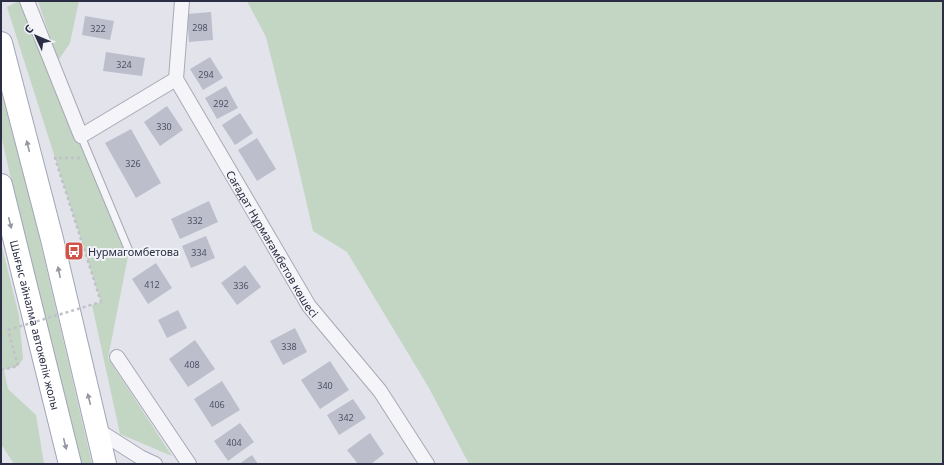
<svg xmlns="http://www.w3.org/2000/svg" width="944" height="465" font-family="'Noto Sans',sans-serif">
<rect width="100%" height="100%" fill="#e2e3eb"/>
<path fill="#c3d5c3" d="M18,1H27L129,251L108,358L172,456L120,434L92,305L101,302L7,7Z
M38,1H79L70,43L58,61Z
M247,1H943V464H469L429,388L347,252L313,231L296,157L266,37Z
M1,92L27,185L92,464H81L43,320L1,135Z
M1,243L19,316L23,359L18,366L4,370L8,389L36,415L44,464H14L1,444Z"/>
<path fill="#bcbecb" d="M211,12L213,40L189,42L187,14Z
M85,16L114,21L110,40L82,35Z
M106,52L145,58L142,76L103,71Z
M210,57L223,78L203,90L190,69Z
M226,86L238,108L217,119L205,98Z
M167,106L183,130L160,146L144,122Z
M240,113L253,133L235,145L222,125Z
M131,129L161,183L136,198L105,143Z
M257,138L276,169L257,181L238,150Z
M209,201L218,222L180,239L171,219Z
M206,236L215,258L191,268L182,246Z
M156,263L172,288L148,304L132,279Z
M245,265L261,287L237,305L221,283Z
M178,310L187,328L167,338L158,320Z
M295,328L307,352L283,365L270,341Z
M195,340L215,369L188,387L169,359Z
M330,361L349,390L320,409L301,380Z
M222,381L240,410L212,427L194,399Z
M353,399L366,418L339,435L327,415Z
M240,423L254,442L228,461L214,441Z
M370,433L384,454L371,464H358L347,450Z
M252,455L258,464H239Z"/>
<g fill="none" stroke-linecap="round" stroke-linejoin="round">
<defs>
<path id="lane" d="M81,136L129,251"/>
<g id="street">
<path d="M27,1L81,136L176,79"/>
<path id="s1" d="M182,1L176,79L309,306L380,391L427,464"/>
<path d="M117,357L189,464"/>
<path d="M96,429L140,457L155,464"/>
</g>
<g id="primary">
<path d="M1,43L52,239L105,464"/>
<path id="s2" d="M1,185L70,464"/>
</g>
</defs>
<use href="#lane" stroke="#a7a9b5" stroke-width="9"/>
<use href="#street" stroke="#a7a9b5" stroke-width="16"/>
<use href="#primary" stroke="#a1a5b7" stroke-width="24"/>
<path stroke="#c0c1ca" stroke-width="2.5" stroke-dasharray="3 3" stroke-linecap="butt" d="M80,158H55L101,302
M1,370L18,366L8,330"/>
<use href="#lane" stroke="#f5f5f9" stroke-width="7"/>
<use href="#street" stroke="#f5f5f9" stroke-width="14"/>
<use href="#primary" stroke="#fff" stroke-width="22"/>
<path stroke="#c0c1ca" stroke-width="2.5" stroke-dasharray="3 3" stroke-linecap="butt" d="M8,330L101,302"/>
</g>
<defs><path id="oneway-solid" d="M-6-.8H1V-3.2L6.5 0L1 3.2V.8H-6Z"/></defs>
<g fill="#9496a1">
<use href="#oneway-solid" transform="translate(28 146) rotate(-104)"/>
<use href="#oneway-solid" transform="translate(10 223) rotate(76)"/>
<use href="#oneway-solid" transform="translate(59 272) rotate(-102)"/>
<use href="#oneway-solid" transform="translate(89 399) rotate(-104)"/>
<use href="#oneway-solid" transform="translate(65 444) rotate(76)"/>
</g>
<defs>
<symbol id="bus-square" viewBox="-11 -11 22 22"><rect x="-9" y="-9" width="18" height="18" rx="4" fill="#d15246" stroke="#f2f3f8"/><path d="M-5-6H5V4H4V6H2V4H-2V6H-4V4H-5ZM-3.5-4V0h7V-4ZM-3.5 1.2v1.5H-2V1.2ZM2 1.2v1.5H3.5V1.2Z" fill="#fff"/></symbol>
</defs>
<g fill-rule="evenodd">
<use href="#bus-square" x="63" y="240" width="22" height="22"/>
</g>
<g text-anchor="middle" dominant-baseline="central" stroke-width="4" stroke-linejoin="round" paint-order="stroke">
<g font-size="9" fill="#4e5165">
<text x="200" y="27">298</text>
<text x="98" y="28">322</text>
<text x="124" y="64">324</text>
<text x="206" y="74">294</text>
<text x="221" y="103">292</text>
<text x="164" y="126">330</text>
<text x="133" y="163">326</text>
<text x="195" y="220">332</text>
<text x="199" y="252">334</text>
<text x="152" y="284">412</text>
<text x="241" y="285">336</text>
<text x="289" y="346">338</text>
<text x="192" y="364">408</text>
<text x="325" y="385">340</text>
<text x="217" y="404">406</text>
<text x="346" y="417">342</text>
<text x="234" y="442">404</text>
</g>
<g font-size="11" fill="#2a2d43" stroke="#f2f3f8">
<text stroke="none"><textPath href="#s1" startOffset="269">Сағадат Нұрмағамбетов көшесі</textPath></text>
<text stroke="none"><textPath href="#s2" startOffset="144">Шығыс айналма автокөлік жолы</textPath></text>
</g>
<g font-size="11" fill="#2a2d43" stroke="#f2f3f8" text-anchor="start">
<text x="88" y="251">Нурмагомбетова</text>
</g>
</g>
<rect width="944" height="465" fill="none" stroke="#2a2d43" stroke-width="4"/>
<g transform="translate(36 36) rotate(314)" stroke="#f2f3f8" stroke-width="3" paint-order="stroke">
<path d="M0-3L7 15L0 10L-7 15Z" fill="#2a2d43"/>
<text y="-6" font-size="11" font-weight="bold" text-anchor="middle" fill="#2a2d43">С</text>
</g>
</svg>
